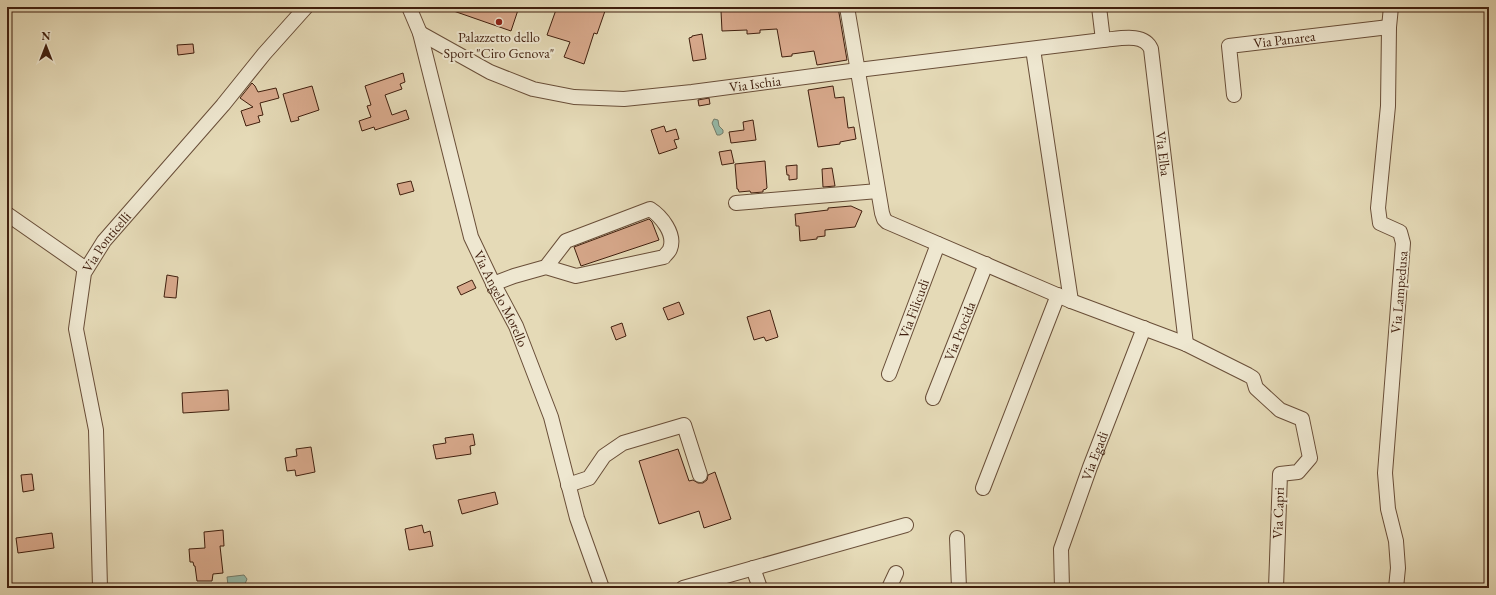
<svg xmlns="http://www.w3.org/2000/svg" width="1496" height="595" font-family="'EB Garamond',serif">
<rect width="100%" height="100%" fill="#e5dab7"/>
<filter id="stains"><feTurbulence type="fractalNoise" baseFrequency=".005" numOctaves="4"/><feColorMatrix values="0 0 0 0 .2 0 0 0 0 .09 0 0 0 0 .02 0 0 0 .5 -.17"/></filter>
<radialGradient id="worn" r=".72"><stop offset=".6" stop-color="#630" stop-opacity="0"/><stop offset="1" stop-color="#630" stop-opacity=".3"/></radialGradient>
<path fill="#96bbaa" stroke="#747d6c" d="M714,119L718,120L719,126L723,130V133L720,135H717L712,123Z
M244,575L247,579L245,584L228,585L227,577Z"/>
<path fill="#d8a98c" stroke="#401f0e" d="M445,7H519L511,31L445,8Z
M557,7H603L602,10L605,11L597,34L594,33L584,64L564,57L570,42L547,35Z
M776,7H838L847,60L817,65L814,51L792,54V56L782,57L777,29L760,30V33L747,34V30L722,31L721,11Z
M702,34L706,59L693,61L689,38L692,37V36Z
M193,44L194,53L178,55L177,45Z
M403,73L405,82L400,84L402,89L385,95L392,115L406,110L409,119L375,130L374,127L362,131L359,121L371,117L367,106L371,105L365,86Z
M252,83L255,86L258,92L276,88L279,98L260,103L263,115L258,116L260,122L246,126L241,111L253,107L240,98Z
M312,86L319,110L298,117L299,120L291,122L283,94Z
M833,86L835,98L844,97L848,128L854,127L856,139L840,142V144L818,147L808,90Z
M709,98L710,104L699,106L698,100Z
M753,120L756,140L731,143L729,132L744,130L743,122Z
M664,126L666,132L676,129L679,139L674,140L677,148L659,154L651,130Z
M731,150L734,163L722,165L719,152Z
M765,161L767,188L766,189L763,190V192L751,193L750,191L739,192L738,189H737L735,164Z
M797,165V179L789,180V175H787L786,166Z
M832,168L835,186L823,187L822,169Z
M411,181L414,191L400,195L397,184Z
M851,206L862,211L855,227L825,230V236L817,237V239L800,241L799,226H796L795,214L828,210V208Z
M649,219L652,222L659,240L581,266L574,247Z
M167,275L178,277L176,298L164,297Z
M472,280L476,288L461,295L457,287Z
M679,302L684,314L668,320L663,308Z
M770,310L778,337L766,341L764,337L754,340L747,317Z
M622,323L626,336L616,340L611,327Z
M228,390L229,410L183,413L182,393Z
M473,434L475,445L470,446L471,454L436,459L433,445L446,443L445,438Z
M311,447L315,472L296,476L295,470L287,471L285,458L297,456L296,449Z
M678,449L689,481L693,480L698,483H703L707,480L708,475L715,472L731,519L704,528L699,511L659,524L639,461Z
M32,474L34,490L23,492L21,475Z
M495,492L498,504L462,514L458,500Z
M422,525L424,533L430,531L433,546L409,550L405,529Z
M223,530L224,546H220L223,573L213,574L212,581H197L195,566H194L193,562H190L189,549L205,548L204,532Z
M52,533L54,548L18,553L16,538Z"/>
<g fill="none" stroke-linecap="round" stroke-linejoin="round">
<defs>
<g id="minor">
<path id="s1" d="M409,7L420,33L471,237L492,281L516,326L551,417L577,518L602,588"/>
<path d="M847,7L882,213L884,219L887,222L1071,301L1186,344L1248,375L1253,378L1256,388L1280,410L1302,419L1310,458L1298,472L1280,474L1276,588"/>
<path id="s2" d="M1099,7L1103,40C1118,39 1144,32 1151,49L1186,344"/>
<path d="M1391,7L1389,27L1388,106L1378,208L1380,223L1400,232L1403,243L1385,473L1388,509L1396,541L1398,568L1396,588"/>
<path id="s3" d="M420,33L490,72L533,89L574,97L624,99L692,92L858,70L1103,40"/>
<path d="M1033,49L1071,301"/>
<path id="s4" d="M1234,95L1229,46L1389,27"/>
<path d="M736,203L878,191"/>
<path d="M7,214L86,269"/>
<path d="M493,284L514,276L546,267L566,241L650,209C661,216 676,234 670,249C669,252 665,255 664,257L576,276L546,267"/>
<path id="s5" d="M889,374L938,244"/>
<path id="s6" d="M933,398L986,264"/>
<path d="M568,485L589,478L604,456L623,443L684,425L700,475"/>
<path d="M983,488L1058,295"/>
<path d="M957,538L959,588"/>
<path d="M753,568L760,588"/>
<path id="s7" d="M100,588L96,430L76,329L84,273L104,241L223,105L264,54L306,7"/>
<path d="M683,588L906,525"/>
<path d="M889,588L896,573"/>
<path id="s8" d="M1062,588L1061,549L1090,467L1144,328"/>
</g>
</defs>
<use href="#minor" stroke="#694e38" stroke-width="16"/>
<use href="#minor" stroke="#eee7d0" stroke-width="14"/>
</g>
<circle fill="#8f2418" stroke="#eee7d0" stroke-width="1.5" cx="499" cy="22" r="4"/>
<g text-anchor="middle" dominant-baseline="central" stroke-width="4" stroke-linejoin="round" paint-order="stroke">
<g font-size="14" fill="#401f0e" stroke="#eee7d0">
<text x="499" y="37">Palazzetto dello<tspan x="499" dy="16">Sport "Ciro Genova"</tspan></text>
</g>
<g font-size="14" fill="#401f0e" stroke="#eee7d0">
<text stroke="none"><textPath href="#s4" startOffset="105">Via Panarea</textPath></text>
<text stroke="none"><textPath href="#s3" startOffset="350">Via Ischia</textPath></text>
<text stroke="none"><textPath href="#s2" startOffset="191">Via Elba</textPath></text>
<text stroke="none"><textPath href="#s7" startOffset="356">Via Ponticelli</textPath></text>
<text transform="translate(1399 292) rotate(-85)">Via Lampedusa</text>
<text stroke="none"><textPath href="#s1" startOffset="307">Via Angelo Morello</textPath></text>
<text stroke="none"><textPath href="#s5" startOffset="70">Via Filicudi</textPath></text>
<text stroke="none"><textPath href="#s6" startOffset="72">Via Procida</textPath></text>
<text stroke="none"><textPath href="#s8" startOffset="138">Via Egadi</textPath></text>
<text transform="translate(1278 513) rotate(-88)">Via Capri</text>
</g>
</g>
<rect width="1496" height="595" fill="none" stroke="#e5dab7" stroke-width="24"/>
<rect x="8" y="8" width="1480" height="579" fill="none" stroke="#401f0e" stroke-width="2"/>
<rect x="12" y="12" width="1472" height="571" fill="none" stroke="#401f0e"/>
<g transform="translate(46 46)" stroke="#eee7d0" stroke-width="3" paint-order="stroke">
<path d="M0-3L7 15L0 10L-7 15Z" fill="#401f0e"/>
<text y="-6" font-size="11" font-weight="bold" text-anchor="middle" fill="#401f0e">N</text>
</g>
<rect width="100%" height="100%" filter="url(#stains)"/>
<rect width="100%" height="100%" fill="url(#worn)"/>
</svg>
